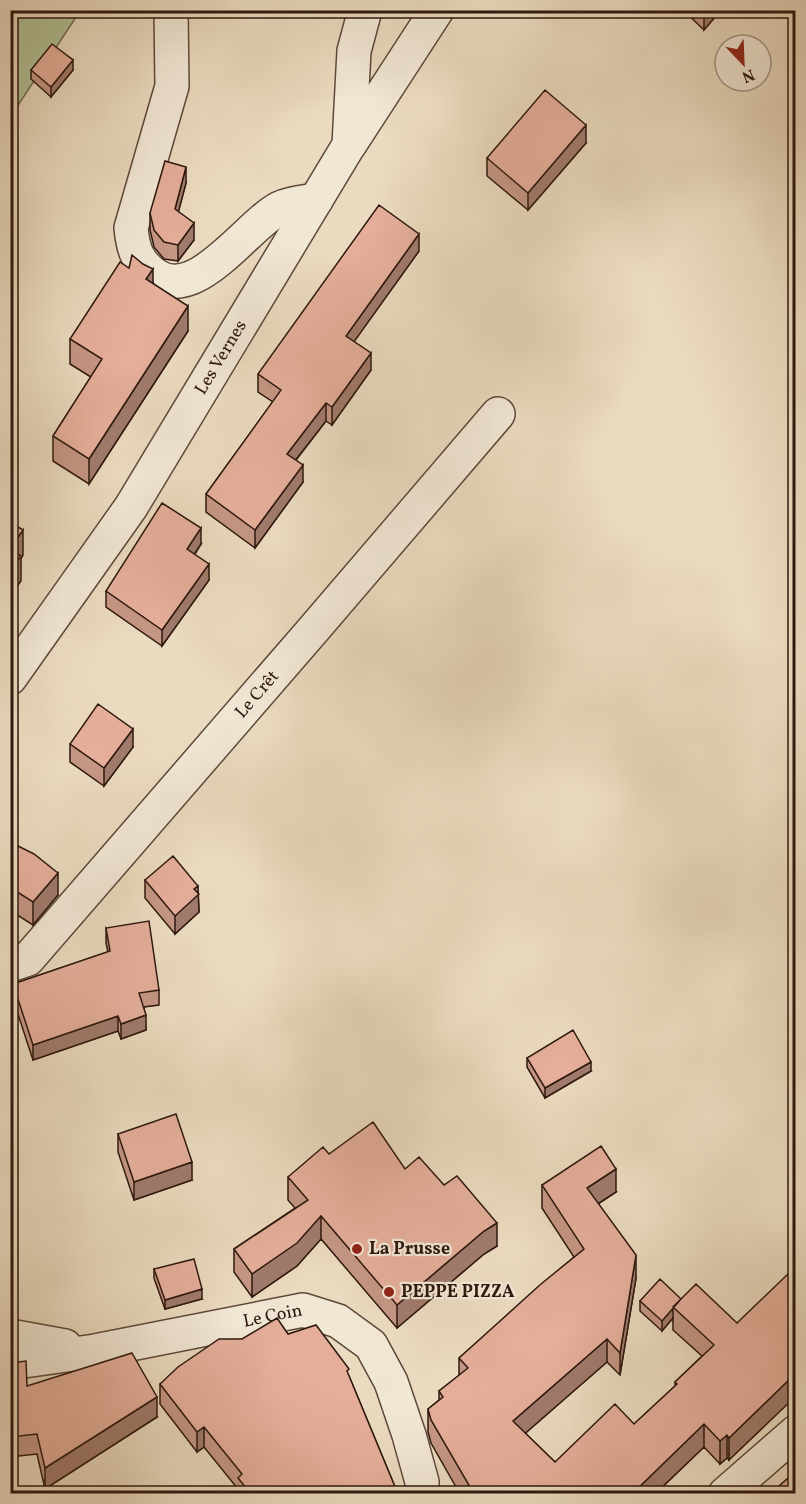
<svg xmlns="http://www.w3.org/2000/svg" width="806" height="1504" font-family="Vollkorn,serif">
<rect width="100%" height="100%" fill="#eadabf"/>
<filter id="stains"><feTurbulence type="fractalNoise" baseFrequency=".00333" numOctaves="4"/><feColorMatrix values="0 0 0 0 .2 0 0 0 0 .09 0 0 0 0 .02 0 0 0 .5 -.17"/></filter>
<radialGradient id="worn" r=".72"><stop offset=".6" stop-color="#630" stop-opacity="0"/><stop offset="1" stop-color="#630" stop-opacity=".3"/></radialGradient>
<path fill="#b2c196" stroke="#706c52" stroke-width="1.5" d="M11,11H80L11,116Z"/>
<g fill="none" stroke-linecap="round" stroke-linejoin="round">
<defs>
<g id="minor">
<path d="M171,10L172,86L131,228C133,249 137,262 155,275C196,304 247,225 280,208C290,203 305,202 316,200"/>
<path d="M350,144L437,10"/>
<path id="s1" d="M10,678L131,507L349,145L354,51L365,10"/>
<path id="s2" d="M10,965L28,959L313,630L498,414"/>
<path d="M10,1336L65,1346"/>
<path id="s3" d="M10,1363L95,1351L303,1310L338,1321L371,1345L391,1382L409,1435L422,1482V1494"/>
<path d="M725,1494L796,1432"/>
</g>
</defs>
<use href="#minor" stroke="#5d483a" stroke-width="36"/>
<use href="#minor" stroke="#f1e7d5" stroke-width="33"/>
</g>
<path fill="#c49684" stroke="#2e180e" stroke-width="1.5" d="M683,10H721L704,30Z
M31,70H73L51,97L31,79Z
M586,143L528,210L487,176V158Z
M186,183L178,212L194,240L178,261L164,259L154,247L150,230V213Z
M419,251L354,341L371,370L332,425L326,421L296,460L303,482L255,548L206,512V494L273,402L258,392V374Z
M153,283L188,331L89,484L53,461V436L91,377L70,364V339Z
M201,544L195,554L209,580L162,646L106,607V591Z
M70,744L133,747L104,786L70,762Z
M10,842L58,895L33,925L11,911Z
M145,880L198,893L199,912L175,934L145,898Z
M106,928L159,990V1005L144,1007L146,1030L121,1039L118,1031L33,1060L13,999V984L108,952L106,943Z
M527,1058L591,1071L545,1098L527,1067Z
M118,1134L192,1180L134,1200L118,1152Z
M329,1154L405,1169L444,1185L497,1246L484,1254L397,1328L321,1239L297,1266L252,1297L234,1272V1249L295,1208L288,1200V1177Z
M542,1185L616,1192L598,1204L636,1278L620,1375L607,1362L525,1433L555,1462L634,1424L675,1386V1382L702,1356L673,1330V1318L662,1331L640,1311V1301L681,1299L737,1323L729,1460L727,1458L720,1464L704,1447L655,1494H460L431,1443L428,1432V1409L439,1400V1391L459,1376V1358L574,1257L542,1208Z
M154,1269L202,1299L165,1309L154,1278Z
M288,1334L349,1376L398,1494H238V1489L204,1447L197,1452L160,1404V1384L242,1339Z
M10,1363L27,1386L157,1417L45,1489L37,1454L10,1457Z"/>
<path fill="#a07a6c" stroke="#2e180e" stroke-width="1.5" d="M705,10H721L704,30V12Z
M73,60V70L51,97V87Z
M586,125V143L528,210V193Z
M186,167V183L175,225V209Z
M194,223V240L178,261V245Z
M419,234V251L346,353V336Z
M153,269V294L146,279Z
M188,306V331L89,484V459Z
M371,353V370L332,425V407Z
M326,403V421L287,471V454Z
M303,465V482L255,548V530Z
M201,528V544L187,565V549Z
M23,530V555L21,559V581L10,596V549Z
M209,564V580L162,646V630Z
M133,729V747L104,786V768Z
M58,873V895L33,925V902Z
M198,886L199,912L175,934V916L194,889Z
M11,888V911H10V889Z
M146,1015V1030L121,1039V1024Z
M118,1016V1031L33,1060V1045Z
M591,1062V1071L545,1098V1088Z
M192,1162V1180L134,1200V1182Z
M616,1169V1192L587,1211V1188Z
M321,1216V1239L297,1266L252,1297V1274Z
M497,1223V1246L484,1254L397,1328V1305L484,1231Z
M636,1255V1278L620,1375V1353Z
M202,1289V1299L165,1309V1300Z
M673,1308V1318L662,1331V1321Z
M607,1339V1362L513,1444V1421Z
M795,1374V1397L729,1460V1438Z
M157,1397V1417L45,1489V1468Z
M704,1424V1447L655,1494H632Z
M204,1427V1447L197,1452V1432Z
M727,1435V1458L720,1464V1441Z
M281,1487V1494H272Z"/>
<path fill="#e4ae9a" stroke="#2e180e" stroke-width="1.5" d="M52,44L73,60L51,87L31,70Z
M545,90L586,125L528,193L487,158Z
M165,161L186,167L175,209L194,223L178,245L164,242L154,230L150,213Z
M379,205L419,234L346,336L371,353L332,407L326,403L287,454L303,465L255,530L206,494L281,390L258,374Z
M132,255L143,264L153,269L146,279L188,306L89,459L53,436L102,359L70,339L120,262L129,268Z
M162,503L201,528L187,549L209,564L162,630L106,591Z
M10,522L23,530L10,549Z
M10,549L21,556L10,571Z
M98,704L133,729L104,768L70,744Z
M10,842L34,854L58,873L33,902L11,888L10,889Z
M173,856L198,886L194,889L199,894L175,916L145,880Z
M149,921L159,990L139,993L146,1015L121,1024L118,1016L33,1045L13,984L110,951L106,928Z
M573,1030L591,1062L545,1088L527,1058Z
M176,1114L192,1162L134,1182L118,1134Z
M373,1122L405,1169L419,1157L444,1185L457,1176L497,1223L484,1231L397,1305L321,1216L297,1243L252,1274L234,1249L308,1200L288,1177L323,1147L329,1154Z
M601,1146L616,1169L587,1188L636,1255L620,1353L607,1339L513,1421L555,1462L615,1404L634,1424L677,1384L675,1382L714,1345L673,1307L696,1284L737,1323L788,1274L795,1283V1374L729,1438L727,1435L720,1441L704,1424L632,1494H474L431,1420L428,1409L443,1397L439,1391L468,1368L459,1358L541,1284L584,1249L542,1185Z
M194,1259L202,1289L165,1300L154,1269Z
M660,1279L681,1299L662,1321L640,1301Z
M277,1318L288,1334L316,1325L349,1369L347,1371L398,1494H287L281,1487L272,1494H251L238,1478L242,1474L204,1427L197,1432L160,1384L178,1367L219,1339H242Z
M132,1353L157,1397L45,1468L37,1434L10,1437V1363L26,1361L27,1386Z
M795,1472V1494H770Z"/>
<g fill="#8f2418" stroke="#f1e7d5" stroke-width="2">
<circle cx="357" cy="1249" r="6"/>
<circle cx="389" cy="1292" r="6"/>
</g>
<g text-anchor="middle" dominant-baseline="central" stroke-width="4.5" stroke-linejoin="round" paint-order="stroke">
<g font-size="18" fill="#2e180e" stroke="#f1e7d5">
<text stroke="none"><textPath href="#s1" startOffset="384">Les Vernes</textPath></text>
<text stroke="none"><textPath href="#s2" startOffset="369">Le Crêt</textPath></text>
<text stroke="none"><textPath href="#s3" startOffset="267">Le Coin</textPath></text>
</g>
<g font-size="18" font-weight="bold" fill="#2e180e" stroke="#f1e7d5" text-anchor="start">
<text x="369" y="1249">La Prusse</text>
<text x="401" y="1292">PEPPE PIZZA</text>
</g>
</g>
<rect width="806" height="1504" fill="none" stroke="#eadabf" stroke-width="36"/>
<rect x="12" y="12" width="782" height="1480" fill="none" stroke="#2e180e" stroke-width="3"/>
<rect x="18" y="18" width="770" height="1468" fill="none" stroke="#2e180e" stroke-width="1.5"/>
<g transform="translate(743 63) rotate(157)"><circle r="28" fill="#f1e7d5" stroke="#a39485" stroke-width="1.5"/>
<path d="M0-4.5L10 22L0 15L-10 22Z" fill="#8f2418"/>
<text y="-9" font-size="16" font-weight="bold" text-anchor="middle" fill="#2e180e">N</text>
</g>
<rect width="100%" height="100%" filter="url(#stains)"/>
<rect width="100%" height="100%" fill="url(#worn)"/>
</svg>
